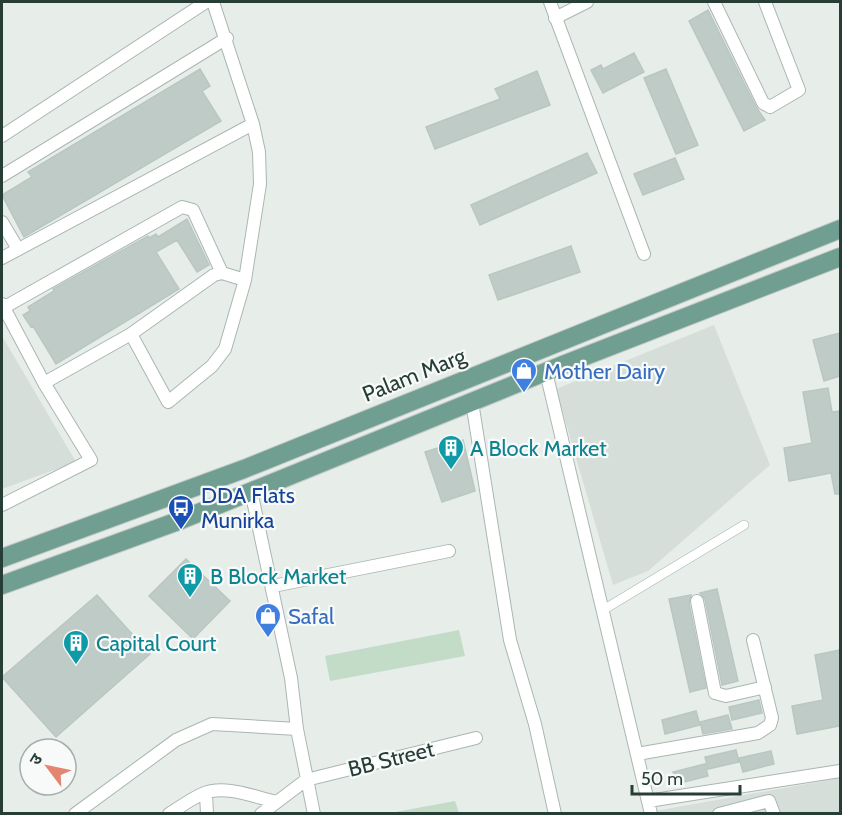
<svg xmlns="http://www.w3.org/2000/svg" width="842" height="815" font-family="Cabin,'Noto Sans Devanagari',sans-serif">
<rect width="100%" height="100%" fill="#e7eeea"/>
<path fill="#d5ded9" d="M714,325L770,465L648,571L613,585L556,389Z
M2,336L76,462L2,489Z
M840,778V813H644Z"/>
<path fill="#c2dcc8" d="M459,630L465,656L330,681L325,656Z
M455,801L459,813H390Z"/>
<path fill="#bfcbc6" stroke="#bac7c1" stroke-width="1.5" d="M708,10L756,107L765,120L744,131L689,21Z
M634,53L644,72L603,93L591,70L601,65L603,69Z
M200,69L210,86L202,91L221,121L24,237L2,195L32,177L28,172Z
M666,69L698,145L676,154L644,78Z
M537,71L550,105L435,149L426,127L500,99L495,89Z
M587,153L597,173L480,225L471,205Z
M675,158L684,179L643,195L634,174Z
M187,219L209,265L197,272L177,240L156,252L179,289L56,364L33,326L31,327L23,315L30,311L28,307L54,291L53,289L148,236L149,238L156,234L158,237Z
M571,246L580,272L498,300L489,275Z
M840,333V376L824,381L813,340Z
M828,388L832,412L840,411V494H835L831,473L789,481L784,448L812,443L803,392Z
M463,440L475,491L442,502L425,452Z
M186,559L230,601L193,639L149,596Z
M717,589L738,681L722,685L705,599L700,593Z
M97,595L150,654L56,737L2,677Z
M691,595L689,603L706,688L690,692L669,599Z
M840,650V726L797,734L792,706L823,700L815,655Z
M759,700L762,713L732,720L729,707Z
M696,711L700,725L665,734L662,720Z
M728,715L732,729L703,734L700,722Z
M736,750L739,762L708,769L705,757Z
M771,751L774,764L743,772L739,758Z
M705,764L708,776L676,784L673,772Z"/>
<g fill="none" stroke-linecap="round" stroke-linejoin="round">
<defs>
<path id="pedestrian" d="M603,610L744,525"/>
<path id="minor" d="M550,2L644,254
M714,2L763,103L770,107L799,90L765,2
M555,18L587,2
M2,136L206,2
M2,176L227,38
M2,222L18,249
M2,258L253,124
M2,304L44,383L91,460L2,505
M3,308L182,207L193,210L222,273
M131,334L168,402L212,366L225,349L245,280L260,184L259,152L253,124L213,2
M546,372L651,814
M44,383L131,334L214,275L222,273L245,280
M472,402L510,640L535,724L555,814
M251,491L291,678L297,729L314,814
M273,586L449,551
M697,601L715,693L726,696L765,687
M637,754L758,733L770,725L772,718L753,640
M206,793L207,814
M648,801L840,771
M75,814L176,740L212,724L297,729
M169,814C180,807 191,799 202,794C225,784 254,797 277,802
M261,814L306,780L476,738
M719,814L769,801L774,814"/>
<path id="primary" d="M2,558L244,469L840,229
M2,585L181,520L565,364L840,257"/>
</defs>
<use href="#pedestrian" stroke="#aab6b1" stroke-width="10"/>
<use href="#minor" stroke="#aab6b1" stroke-width="14"/>
<use href="#primary" stroke="#c3c9c7" stroke-width="20"/>
<use href="#pedestrian" stroke="#fff" stroke-width="9"/>
<use href="#minor" stroke="#fff" stroke-width="12"/>
<use href="#primary" stroke="#709e90" stroke-width="18"/>
</g>
<defs>
<symbol id="shop-pin" viewBox="-11 -11 22 30"><path d="M0 17L-7.5 6A9.5 9.5 0 1 1 7.5 6Z" fill="#3f7fe0" stroke="#f7faf9"/><path d="M-5-2.5h2.3a2.7 3.5 0 0 1 5.4 0H5L5.5 6h-11ZM-1.5-2.5h3a1.5 2.3 0 0 0-3 0Z" fill="#fff"/></symbol>
<symbol id="building-pin" viewBox="-11 -11 22 30"><path d="M0 17L-7.5 6A9.5 9.5 0 1 1 7.5 6Z" fill="#0f9aa8" stroke="#f7faf9"/><path d="M-4-6H4V6H1V3H-1V6H-4ZM-2.5-4.3h1.7v1.8h-1.7ZM.8-4.3h1.7v1.8H.8ZM-2.5-1h1.7V.8h-1.7ZM.8-1h1.7V.8H.8Z" fill="#fff"/></symbol>
<symbol id="bus-pin" viewBox="-11 -11 22 30"><path d="M0 17L-7.5 6A9.5 9.5 0 1 1 7.5 6Z" fill="#1a4fb4" stroke="#f7faf9"/><path d="M-5-6H5V4H4V6H2V4H-2V6H-4V4H-5ZM-3.5-4V0h7V-4ZM-3.5 1.2v1.5H-2V1.2ZM2 1.2v1.5H3.5V1.2Z" fill="#fff"/></symbol>
</defs>
<g fill-rule="evenodd">
<use href="#shop-pin" x="509" y="356" width="30" height="40"/>
<use href="#building-pin" x="436" y="433" width="30" height="40"/>
<use href="#bus-pin" x="166" y="493" width="30" height="40"/>
<use href="#building-pin" x="175" y="561" width="30" height="40"/>
<use href="#shop-pin" x="253" y="601" width="30" height="40"/>
<use href="#building-pin" x="61" y="628" width="30" height="40"/>
</g>
<g text-anchor="middle" dominant-baseline="central" stroke-width="4.5" stroke-linejoin="round" paint-order="stroke">
<g font-size="22" fill="#366cbe" stroke="#f7faf9" text-anchor="start">
<text x="544" y="371">Mother Dairy</text>
<text x="288" y="616">Safal</text>
</g>
<g font-size="22" fill="#273e37" stroke="#f7faf9">
<text transform="translate(414 375) rotate(-22)">Palam Marg</text>
<text transform="translate(391 759) rotate(-14)">BB Street</text>
</g>
<g font-size="22" fill="#0d838f" stroke="#f7faf9" text-anchor="start">
<text x="470" y="448">A Block Market</text>
<text x="210" y="576">B Block Market</text>
<text x="96" y="643">Capital Court</text>
</g>
<g font-size="22" fill="#164399" stroke="#f7faf9" text-anchor="start">
<text x="201" y="495">DDA Flats<tspan x="201" dy="25">Munirka</tspan></text>
</g>
</g>
<rect width="842" height="815" fill="none" stroke="#273e37" stroke-width="6"/>
<g transform="translate(48 767) rotate(302)"><circle r="28" fill="#f7faf9" stroke="#a4afab" stroke-width="1.5"/>
<path d="M0-4.5L10 22L0 15L-10 22Z" fill="#e38570"/>
<text y="-9" font-size="16" font-weight="bold" text-anchor="middle" fill="#273e37">उ</text>
</g>
<path d="M632 785v9h108v-9" fill="none" stroke="#273e37" stroke-width="3"/>
<text x="641" y="785" font-size="18" fill="#273e37" stroke="#f7faf9" stroke-width="4.5" paint-order="stroke">50 m</text>
</svg>
